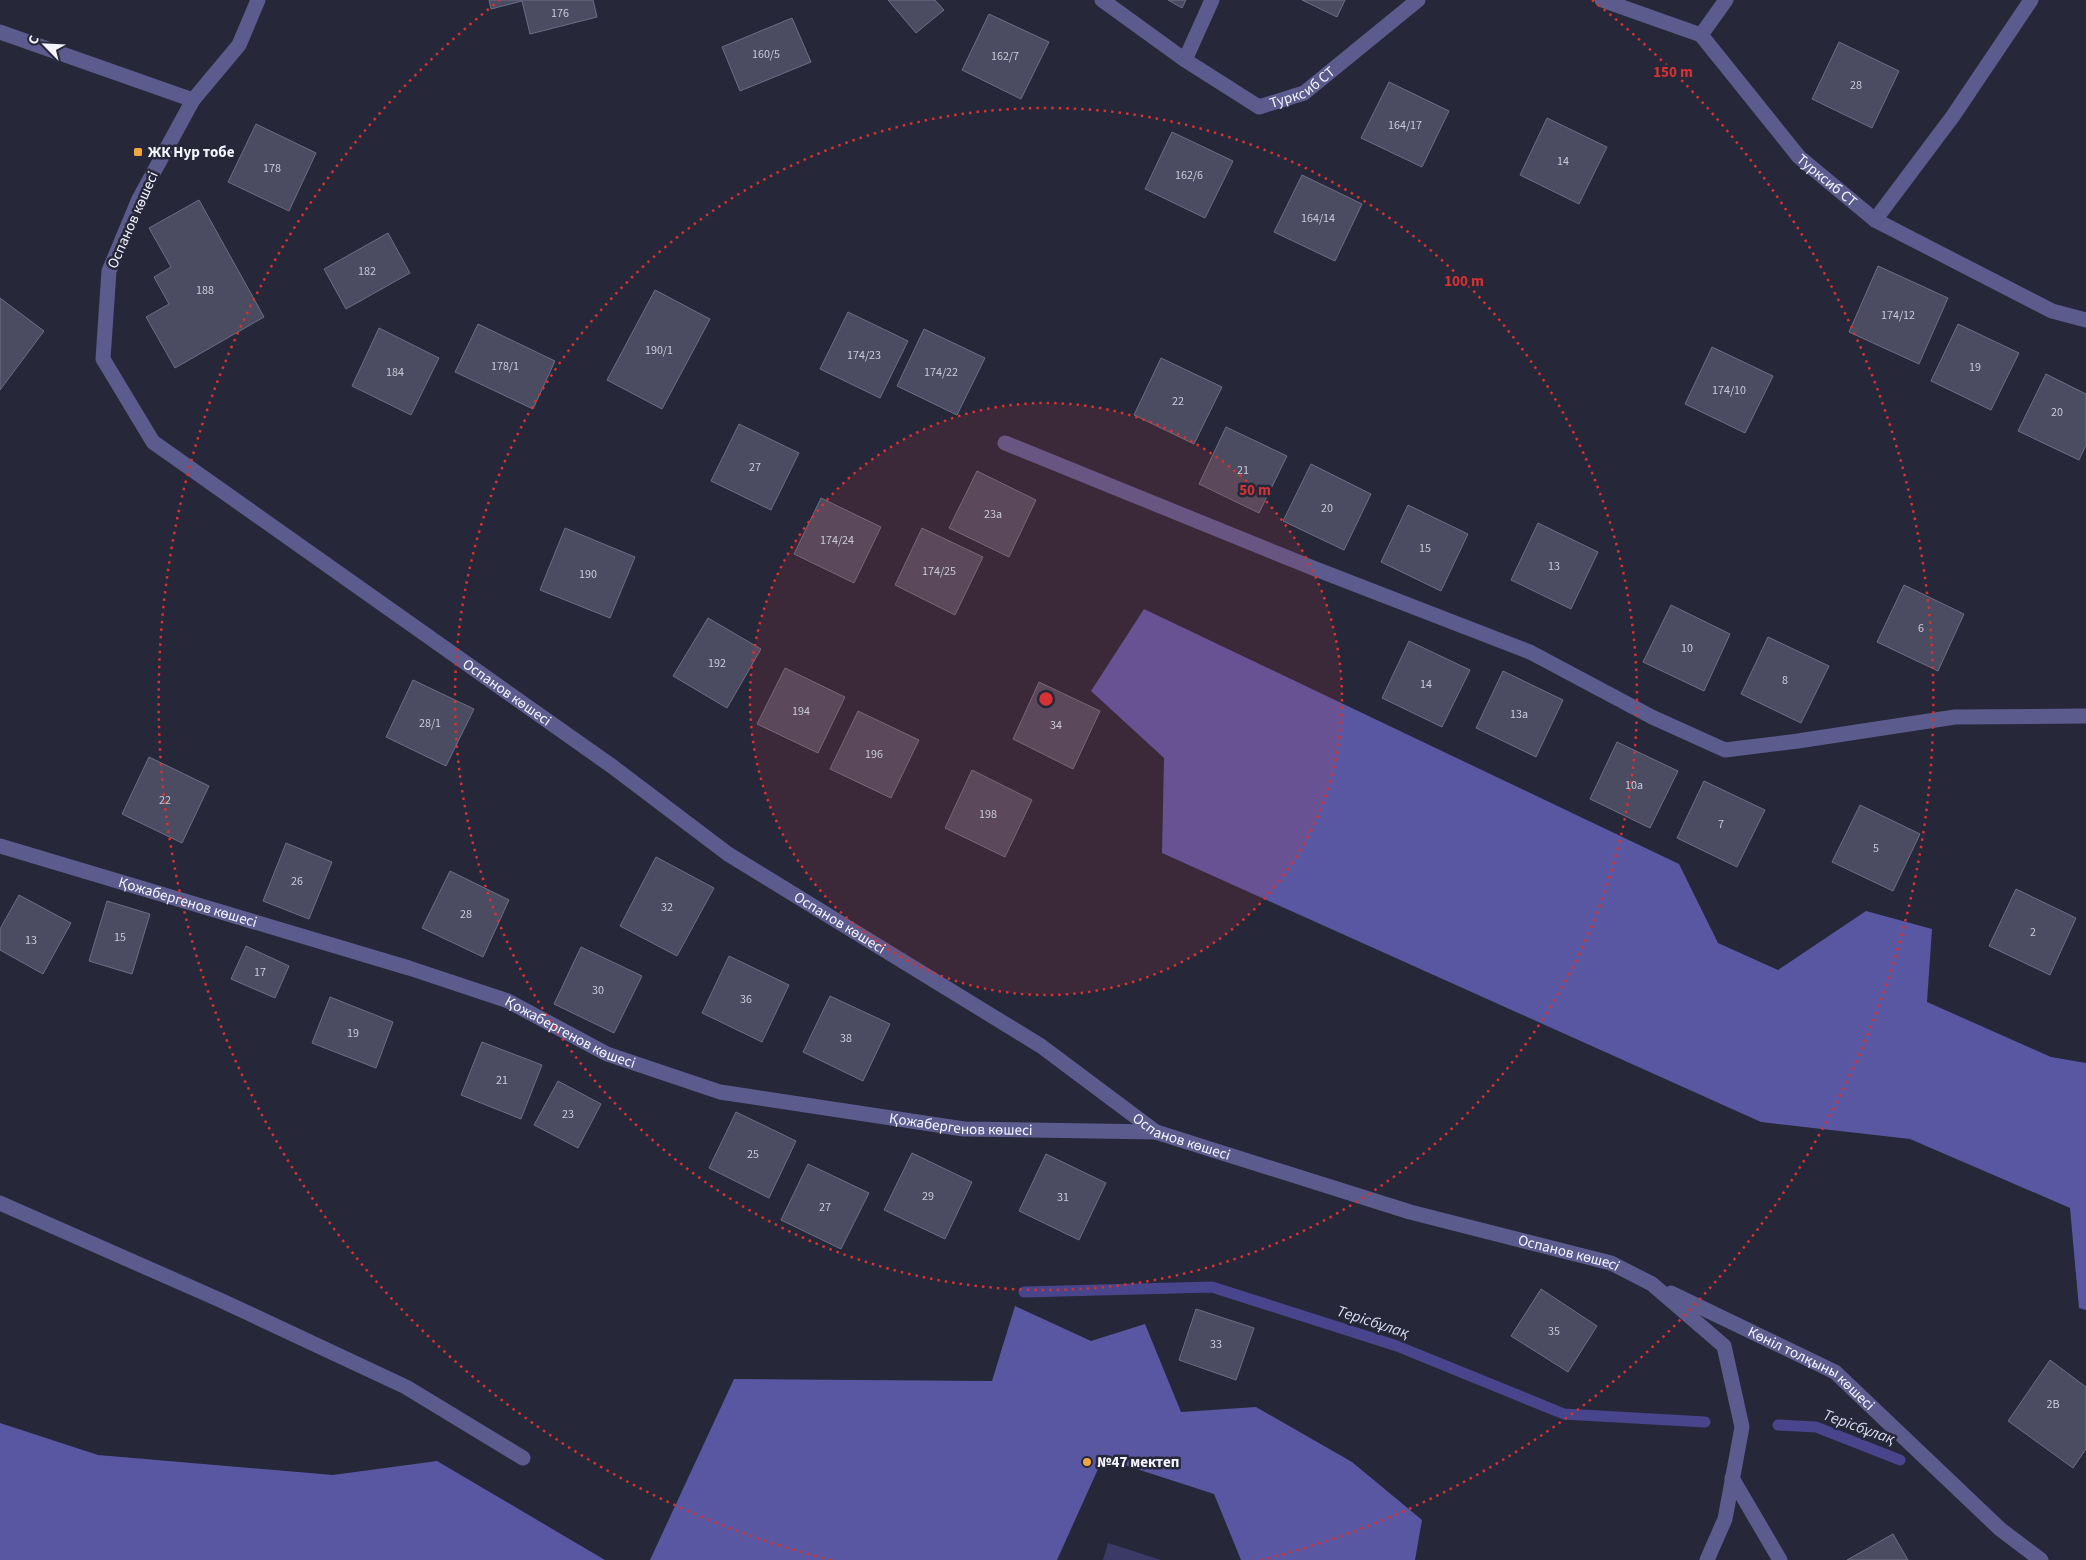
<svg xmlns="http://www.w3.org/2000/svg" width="2086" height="1560" font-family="'Source Sans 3',sans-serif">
<rect width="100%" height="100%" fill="#262739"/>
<path fill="#3b3a67" d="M1108,1543L1161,1560H1103Z"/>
<path fill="#5957a2" d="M1144,609L1679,864L1718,943L1778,970L1866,911L1932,929L1927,1002L2051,1057L2086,1063V1310L2079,1308L2070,1208L1910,1139L1761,1122L1162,853L1164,758L1091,691Z
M1015,1306L1091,1341L1145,1324L1181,1412L1256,1407L1352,1462L1422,1520L1415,1560H1241L1214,1494L1103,1458L1057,1560H650L734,1379L992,1381Z
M0,1423L98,1455L333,1475L437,1461L605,1560H0Z"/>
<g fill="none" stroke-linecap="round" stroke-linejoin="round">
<path stroke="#48458d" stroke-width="11" d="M1024,1292L1212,1287L1397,1346L1564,1414L1705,1422
M1778,1425L1816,1427L1900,1460"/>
</g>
<path fill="#4b4c61" stroke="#6d6e84" d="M489,0H593L597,17L530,34L522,1L491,9Z
M888,0H935L944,10L916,33Z
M1168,0H1186L1182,8Z
M1302,0H1345L1337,17Z
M989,14L1049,42L1021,99L962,70Z
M792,18L811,62L740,91L722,47Z
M1839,42L1899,71L1872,128L1812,99Z
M1389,82L1449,111L1422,167L1361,138Z
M1547,118L1607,147L1579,204L1520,175Z
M256,124L316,153L289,211L228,182Z
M1172,132L1233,161L1205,218L1145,189Z
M1302,175L1362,204L1335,261L1274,232Z
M199,200L264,317L175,368L146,317L169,304L154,277L171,267L149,228Z
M388,233L410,273L346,309L324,269Z
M1878,266L1948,298L1919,364L1849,332Z
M655,290L710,319L662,409L607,380Z
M0,298L44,331L0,390Z
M848,312L908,341L880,398L820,369Z
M478,324L555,361L533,409L455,372Z
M1958,324L2019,353L1991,410L1931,381Z
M379,328L439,358L411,415L352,386Z
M924,329L985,358L957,415L897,386Z
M1712,347L1773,376L1745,433L1685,404Z
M1161,358L1222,387L1194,444L1134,415Z
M2046,374L2086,394V445L2079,460L2018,431Z
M739,424L799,453L771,510L711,481Z
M1226,427L1287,456L1259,513L1199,484Z
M1311,464L1371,494L1344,550L1283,521Z
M977,471L1036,500L1009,557L949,528Z
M821,498L881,527L854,583L794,554Z
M1408,505L1468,534L1441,591L1381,562Z
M1538,523L1598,552L1571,609L1511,580Z
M565,528L635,557L610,618L540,590Z
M922,528L983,557L955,615L895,585Z
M1904,585L1964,614L1938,671L1877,642Z
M1671,605L1730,634L1704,691L1643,662Z
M708,618L761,649L727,708L673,676Z
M1768,637L1829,666L1801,723L1741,694Z
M1409,641L1470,670L1442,727L1382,698Z
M785,668L845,697L818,753L757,724Z
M1503,671L1563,700L1536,757L1476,728Z
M413,680L474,709L446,766L386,737Z
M1039,682L1100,711L1073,769L1013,739Z
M858,711L919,740L891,798L830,769Z
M1617,742L1678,771L1650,828L1590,799Z
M149,757L209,786L182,843L122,814Z
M972,770L1032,800L1005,857L945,828Z
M1704,781L1765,810L1737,867L1677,838Z
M1860,805L1920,834L1893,891L1832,862Z
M286,843L332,862L309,919L263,901Z
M656,857L714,888L677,956L620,926Z
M450,871L509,900L483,957L422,928Z
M2016,889L2076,918L2050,975L1989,946Z
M19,895L71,923L43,974L0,950V929Z
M107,901L150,914L132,974L89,961Z
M246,946L289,966L275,998L231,979Z
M581,947L642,976L614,1033L554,1004Z
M729,956L789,985L762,1042L702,1013Z
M830,996L890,1024L863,1081L803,1052Z
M330,997L393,1022L376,1068L312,1043Z
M482,1042L542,1065L521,1119L461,1095Z
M558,1081L601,1104L578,1148L534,1125Z
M736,1112L796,1141L769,1198L709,1168Z
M912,1153L972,1182L945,1239L884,1210Z
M1046,1154L1106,1183L1079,1240L1019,1211Z
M808,1164L869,1193L841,1249L781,1220Z
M1541,1289L1597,1326L1568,1372L1511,1336Z
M1196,1309L1254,1328L1236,1380L1179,1360Z
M2050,1360L2086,1387V1449L2073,1468L2008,1421Z
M1893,1534L1908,1560H1847Z"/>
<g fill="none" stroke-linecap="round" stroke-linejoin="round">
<g stroke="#5b5b8d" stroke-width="15">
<path id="s1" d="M258,0L239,45L193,100L139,199L109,271L103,359L153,442L613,767L728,854L1041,1046L1156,1132L1410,1212L1611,1263L1652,1284L1724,1346L1742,1427L1725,1519L1707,1560"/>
<path id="s2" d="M1102,0L1185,60L1259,107L1304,93L1418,0"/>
<path id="s3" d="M1602,0L1701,35L1799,157L1875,220L2052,311L2086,320"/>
<path d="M0,32L193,100"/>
<path d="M1701,35L1726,0"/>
<path d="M1185,60L1212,0"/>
<path d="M1875,220L1953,116L2031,0"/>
<path d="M1005,443L1313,568L1530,652L1652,717L1725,750L1798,741L1955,717L2086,716"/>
<path id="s4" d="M0,846L409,968L508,1001L607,1054L720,1092L964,1129L1156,1132"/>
<path d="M0,1203L220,1300L406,1387L523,1458"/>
<path id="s5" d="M1671,1293L1835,1372L2000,1529L2041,1560"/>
<path d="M1732,1478L1780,1560"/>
</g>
</g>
<circle cx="1046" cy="699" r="296" fill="#d73233" fill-opacity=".12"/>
<g fill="none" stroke="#d73233" stroke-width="2.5" stroke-dasharray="2.5 5">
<circle cx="1046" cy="699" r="296"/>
<circle cx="1046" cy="699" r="591"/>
<path d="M831 1560A887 887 0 0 1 500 0M1592 0A887 887 0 0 1 1261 1560"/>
</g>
<g fill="#efa73d" stroke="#262739" stroke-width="2">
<rect x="133" y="147" width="10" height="10" rx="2.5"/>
<circle cx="1087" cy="1462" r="5"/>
</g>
<g text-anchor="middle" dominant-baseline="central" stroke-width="5" stroke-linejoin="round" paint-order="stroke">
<g font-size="12" fill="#c9cad7">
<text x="560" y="13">176</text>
<text x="766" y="54">160/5</text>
<text x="1005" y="56">162/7</text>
<text x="1856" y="85">28</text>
<text x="1405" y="125">164/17</text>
<text x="1563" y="161">14</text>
<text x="272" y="168">178</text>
<text x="1189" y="175">162/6</text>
<text x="1318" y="218">164/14</text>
<text x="367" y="271">182</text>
<text x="205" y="290">188</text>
<text x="1898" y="315">174/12</text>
<text x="659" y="350">190/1</text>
<text x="864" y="355">174/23</text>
<text x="505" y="366">178/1</text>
<text x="1975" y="367">19</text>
<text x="395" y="372">184</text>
<text x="941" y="372">174/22</text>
<text x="1729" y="390">174/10</text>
<text x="1178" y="401">22</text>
<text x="2057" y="412">20</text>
<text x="755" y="467">27</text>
<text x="1243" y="470">21</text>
<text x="1327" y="508">20</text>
<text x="993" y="514">23а</text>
<text x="837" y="540">174/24</text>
<text x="1425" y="548">15</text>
<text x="1554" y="566">13</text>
<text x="939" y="571">174/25</text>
<text x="588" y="574">190</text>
<text x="1921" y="628">6</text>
<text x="1687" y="648">10</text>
<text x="717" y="663">192</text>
<text x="1785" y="680">8</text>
<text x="1426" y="684">14</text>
<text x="801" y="711">194</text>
<text x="1519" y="714">13а</text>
<text x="430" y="723">28/1</text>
<text x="1056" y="725">34</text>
<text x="874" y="754">196</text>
<text x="1634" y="785">10а</text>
<text x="165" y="800">22</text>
<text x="988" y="814">198</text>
<text x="1721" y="824">7</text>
<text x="1876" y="848">5</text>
<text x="297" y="881">26</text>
<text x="667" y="907">32</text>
<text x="466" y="914">28</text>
<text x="2033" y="932">2</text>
<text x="120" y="937">15</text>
<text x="31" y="940">13</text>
<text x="260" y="972">17</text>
<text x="598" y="990">30</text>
<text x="746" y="999">36</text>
<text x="353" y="1033">19</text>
<text x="846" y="1038">38</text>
<text x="502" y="1080">21</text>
<text x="568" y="1114">23</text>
<text x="753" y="1154">25</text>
<text x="928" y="1196">29</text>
<text x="1063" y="1197">31</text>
<text x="825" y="1207">27</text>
<text x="1554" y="1331">35</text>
<text x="1216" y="1344">33</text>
<text x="2053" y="1404">2В</text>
</g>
<g font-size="15" fill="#f3f4fe" stroke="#262739">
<text stroke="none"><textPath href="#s2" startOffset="238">Турксиб СТ</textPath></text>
<text stroke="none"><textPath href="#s3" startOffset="298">Турксиб СТ</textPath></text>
<text transform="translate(133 220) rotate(-66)">Оспанов көшесі</text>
<text stroke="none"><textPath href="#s1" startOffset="930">Оспанов көшесі</textPath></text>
<text stroke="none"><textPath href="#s4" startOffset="196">Қожабергенов көшесі</textPath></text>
<text stroke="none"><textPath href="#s1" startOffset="1335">Оспанов көшесі</textPath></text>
<text stroke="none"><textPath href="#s4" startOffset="601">Қожабергенов көшесі</textPath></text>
<text stroke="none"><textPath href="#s4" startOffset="1006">Қожабергенов көшесі</textPath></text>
<text stroke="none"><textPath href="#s1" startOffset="1740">Оспанов көшесі</textPath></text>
<text stroke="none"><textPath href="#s1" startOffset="2145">Оспанов көшесі</textPath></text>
<text stroke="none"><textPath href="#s5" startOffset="160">Көніл толқыны көшесі</textPath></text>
</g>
<g font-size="15" font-weight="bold" fill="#f3f4fe" stroke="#262739" text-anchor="start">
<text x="148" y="152">ЖК Нур тобе</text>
<text x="1097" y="1462">№47 мектеп</text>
</g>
<g font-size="16" font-style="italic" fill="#d9dbf0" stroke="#262739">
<text transform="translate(1373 1322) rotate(18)">Терісбұлақ</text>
<text transform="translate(1859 1427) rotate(20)">Терісбұлақ</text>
</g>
</g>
<circle cx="1046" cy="699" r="8" fill="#d73233" stroke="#262739" stroke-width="2.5"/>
<g font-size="15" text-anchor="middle" font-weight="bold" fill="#d73233" stroke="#262739" stroke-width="5" stroke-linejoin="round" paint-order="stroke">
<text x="1673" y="77">150 m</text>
<text x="1464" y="286">100 m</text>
<text x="1255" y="495">50 m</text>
</g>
<g transform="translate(45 45) rotate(294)" stroke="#262739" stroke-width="4" paint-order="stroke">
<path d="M0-4L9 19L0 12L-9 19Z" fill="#f3f4fe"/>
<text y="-8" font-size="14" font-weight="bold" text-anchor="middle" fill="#f3f4fe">С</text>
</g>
</svg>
